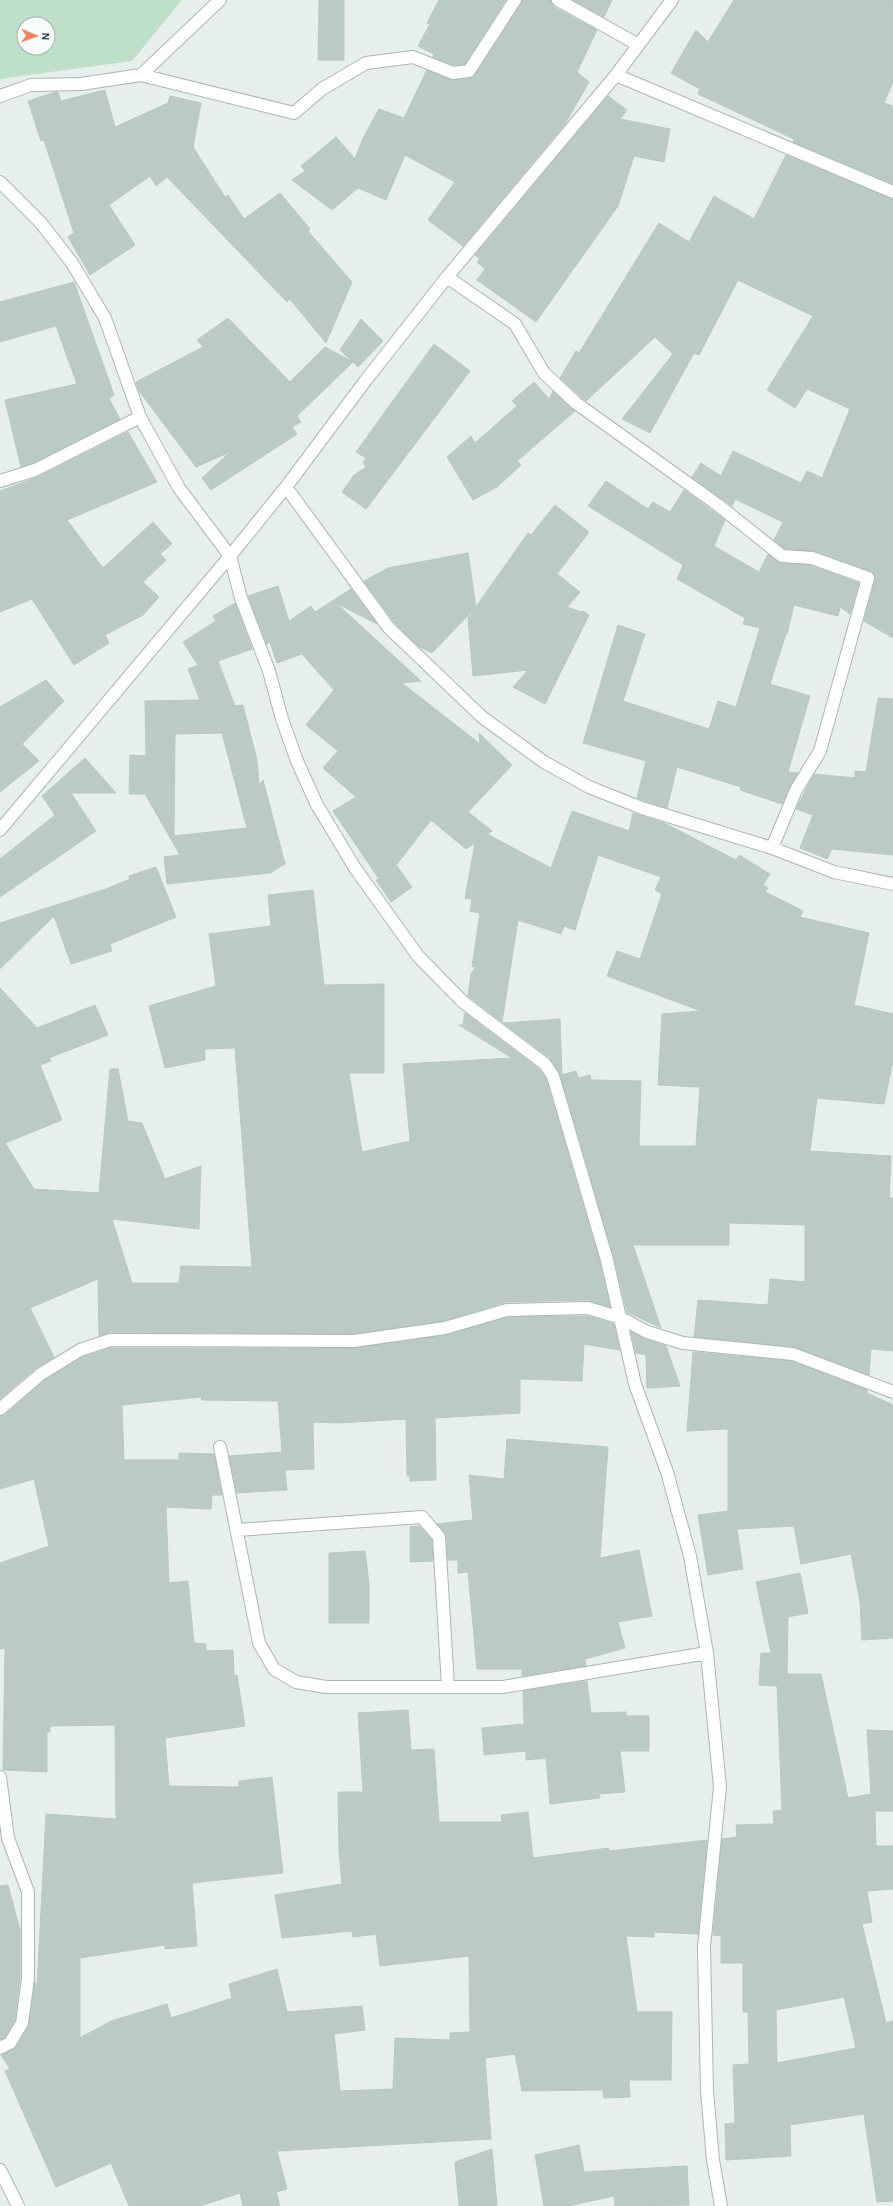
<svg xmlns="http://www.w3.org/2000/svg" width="893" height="2206" font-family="'Alegreya Sans',sans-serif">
<rect width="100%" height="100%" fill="#e6efeb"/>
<path fill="#bfe0c8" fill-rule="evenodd" d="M0,0H182L132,61L0,79ZM24,24H48V48H24Z"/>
<path fill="#bbcac4" stroke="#b8c9c2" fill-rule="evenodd" d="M319,0H344V60H318Z
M439,0H506L465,64L454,65L433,57L434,54L418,46L430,24L427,23Z
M522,0H551L554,7L597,30L577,72L589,82L565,124L463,246L428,220L455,182L405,155L386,200L358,188L332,210L292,180L305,171L301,166L336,137L355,159L363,138L379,109L404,118L427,70L451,80L473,77Z
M573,0H612L604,17Z
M734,0H893V82L884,103L893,106V184L793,142L794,139L698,94L700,89L671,73L696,30L708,42Z
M105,90L115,127L168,103L170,96L201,103L193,147L225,197L228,195L244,219L280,193L310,229L308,231L352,282L326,343L290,299L287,302L167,177L156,186L150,176L109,205L135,245L90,275L68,237L74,233L44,140L41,141L28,101L55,92H58L61,101Z
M608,96L627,110L620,119L670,129L664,162L634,156L618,206L536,322L477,280L485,269L477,262L480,259L475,255Z
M786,155L893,199V638L864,621L875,580L873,573L814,551L785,549L774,540L783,522L735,499L732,506L692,477L701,463L721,476L733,451L801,483L807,471L822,478L850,409L807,389L795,408L767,390L813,316L738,280L699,355L694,353L650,433L622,419L673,354L655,337L586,401L560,378L576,351L579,353L659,223L689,242L714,196L754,219Z
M74,282L114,395L109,399L120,419L32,463L21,467L5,400L77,384L56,326L0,342V302Z
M228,318L290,382L325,347L353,362L297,416L301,422L292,427L297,434L211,490L202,478L230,452L196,467L139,391L136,382L203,347L197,340Z
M361,319L383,341L358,367L340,350Z
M434,344L470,371L366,509L342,492L354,475L366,467L363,462L366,458L356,452Z
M534,382L549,399L553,391L575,411L517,461L521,465L497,487L473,500L447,457L471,436L475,443L517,406L512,401Z
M128,432L157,482L67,520L103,568L153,522L172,544L160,554L166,560L143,582L159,597L143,615L105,635L109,643L74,665L32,599L0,612V491L38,477Z
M606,481L648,509L653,502L670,512L684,490L725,520L714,546L759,572L768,554L781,563L810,565L859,583L850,614L840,607L838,616L794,605L787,634H786L770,684L810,696L788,772L798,773L782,804L740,790L741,787L677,767L667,808L637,798L646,761L583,743L618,625L645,634L623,701L709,729L718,701L736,707L760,628L743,624L745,618L677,579L683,565L588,506Z
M555,505L589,532L557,574L580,592L567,607L581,612L583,611L589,615L545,704L513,687L528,670L473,676L468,618L528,533L531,535Z
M468,553L476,607L432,653L418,646L395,623L364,581L388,568Z
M278,586L289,621L311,606L315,612L351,589L377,624L336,603L421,681L402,683L480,744L479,733L512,765L468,812L492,831L487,834L551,868L572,811L629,831L633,813L664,823L736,860L739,855L770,874L763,885L768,888L765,892L803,911L800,917L869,933L854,1005L893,1014V1061L884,1104L817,1098L810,1151L891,1156L889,1198H893V1351L871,1349L869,1375L794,1347L694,1337L698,1300L768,1305L770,1279L805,1282V1225L729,1223V1245H633L661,1328L627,1312L614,1258L560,1074L550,1058L503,1023L560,1019L562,1075L576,1071L578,1078L590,1075L591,1080L641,1081L639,1146H696L700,1087L658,1085L662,1014L701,1011L607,976L617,951L640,959L662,894L655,890L661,877L598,855L575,930L564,926L561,934L518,920L502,1022L468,996L471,974L476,966L472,967L480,913L470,911L472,899L465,898L475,843L466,849L431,820L394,868L397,866L412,887L391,902L376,880L379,879L333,811L356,797L323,768L338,751L306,725L334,690L302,654L277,663L270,642L267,644L248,596Z
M235,603L252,649L218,661L235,706L243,705L257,760L259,785L263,780L285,864L270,873L167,884L164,857L180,855L145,794H129L130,755L146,756L145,701L200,700L188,669L198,665L183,642L216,621L213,616ZM222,733L247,828L174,836L175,734Z
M46,680L64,701L22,744L39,761L0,792V707Z
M878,698L893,699V855L832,849L827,859L800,848L813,815L796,809L814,774L855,778V771L866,772Z
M85,758L116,793H71L96,831L0,897V859L55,815L42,796Z
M156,867L176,917L110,944L112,951L71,964L54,916L0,969V923L106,889L130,879L129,876Z
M313,890L324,985L384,984V1073H349L362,1152L410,1141L403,1064L512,1058L459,1025H463L465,1013L539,1069L546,1079L600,1262L610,1307L588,1300L507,1302L443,1321L353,1334L110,1332L99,1336L98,1279L30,1308L54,1357L36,1368L0,1399V988L37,1028L95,1005L108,1035L49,1058L51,1061L40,1065L62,1120L5,1143L34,1189L99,1193L110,1069H118L128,1121L142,1123L165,1179L201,1166L199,1229L112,1219L132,1283H179L181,1266L252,1267L235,1048L205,1049V1060L165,1068L149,1006L216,986L209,934L271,926L268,895Z
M587,1316L614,1324L620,1350L584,1344L582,1381L520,1379V1413L435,1418L436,1480L410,1481V1476H407L406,1419L339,1423L313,1422L314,1469L285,1470L287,1490L237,1493L229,1456L282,1452L278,1401L202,1400L201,1397L122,1405L124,1460H179V1453L214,1454L222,1495H212L211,1509L166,1507L169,1583L188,1581L194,1643L206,1644V1651L233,1650L234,1676L237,1675L245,1726L165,1738L169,1786L239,1787V1781L272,1777L283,1873L192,1883L197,1946L165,1949V1945L80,1958V2038L111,2021L167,2004L171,2018L232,1998L229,1984L277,1969L287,2012L362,2006L365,2030L334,2034L340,2091L393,2089L395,2038L450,2040V2033L470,2032L469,1956L380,1966L376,1934L353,1937L352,1931L282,1938L275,1895L342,1884L339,1852L338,1792H363L358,1713L408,1710L411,1750L434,1749L439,1822H502L501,1815L528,1812L533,1858L609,1848V1851L707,1840L698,1934L654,1932V1937L626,1936L637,2012H672L671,2080H629L630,2097L604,2098L603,2090L522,2091L515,2054L485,2058L491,2139L277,2151L287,2189L276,2192L280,2206H243L240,2193L200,2206H129L111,2163L56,2187L5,2071L10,2069L1,2055L16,2047L28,2027L35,1982L37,1988L46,1814L116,1819L115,1725L50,1726V1732H47V1772L3,1770L5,1648L0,1649V1563L49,1546L34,1479L0,1489V1416L5,1415L45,1380L83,1357L111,1348H354L446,1335L508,1317Z
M631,1332L645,1339L666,1346L680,1386L647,1388L646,1355L636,1353Z
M693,1352L791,1361L867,1390V1393L893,1405V1638L862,1640L860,1602L851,1554L801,1564L794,1526L737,1529L743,1569L708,1575L698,1515L728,1511V1429L687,1431Z
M507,1439L608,1447L600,1558L639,1550L652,1616L618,1622L625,1648L585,1659L586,1666L522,1676V1669H477L468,1572L458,1573V1560H448L446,1536L437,1524L473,1520L469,1475L504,1479Z
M419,1526L432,1540L433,1561L410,1562V1527Z
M365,1551L369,1584V1623H329V1553Z
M800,1573L808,1613L788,1617L787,1674H821L848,1798L871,1794L867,1730L893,1731V1811H875L876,1846H893V1889L867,1891L872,1922L862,1924L886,2023L893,2021V2201L877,2202L864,2114L790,2125L791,2156L726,2160L725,2124L735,2123L733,2065L749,2064L748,2012H743V1963H721V1936L713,1935L722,1839L737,1837L736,1825L774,1824L773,1811L782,1810L777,1686L759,1685L761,1653H771L756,1582ZM844,1997L856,2048L777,2063L776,2010Z
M587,1681L591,1713L626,1712V1716H649V1751H620L625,1792L599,1794L600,1798L550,1804L546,1758L526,1760V1751L484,1755L482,1728L524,1724L523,1691Z
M8,1885L20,1930V1978L15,2020L5,2037L0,2040V1886Z
M579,2145L584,2172L687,2166L689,2205L615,2206L614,2196L568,2206H544L535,2155Z
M492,2149L497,2206H459L455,2162Z"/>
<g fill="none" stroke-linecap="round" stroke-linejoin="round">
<defs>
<path id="pedestrian" d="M621,1318L647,1332L683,1343L793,1354L893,1392"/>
<path id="minor" d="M558,0L637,44
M141,75L294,113L322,89L366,63L413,57L453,73L469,71L515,0
M616,75L893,192
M0,96L31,85L81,84L141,75L220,0
M0,182L41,223L72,263L105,318L140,417L179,488L230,556L241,598L269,671L282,719L297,761L317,805L355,868L418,956L463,1002L545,1064L553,1076L607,1260L635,1384L667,1472L690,1556L707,1653L720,1787L704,1947L707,2091L713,2160L721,2206
M447,277L515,324L544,373L576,403L718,505L782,556L812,558L868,578L820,751L796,790L772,848
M0,481L35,470L140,417
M286,487L389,628L482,717L544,762L589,787L642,808L772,848L834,872L893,884
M0,830L230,556L286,487L366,380L447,277L616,75L672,0
M0,1409L41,1374L80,1350L110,1340L354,1341L445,1328L507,1310L588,1308L621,1318
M220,1447L259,1643L274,1669L296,1682L326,1687H503L707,1653
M237,1530L422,1517L439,1537L448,1687
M0,1777L8,1838L28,1892V1979L22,2023L10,2043L0,2048"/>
<path id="secondary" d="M0,2170L18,2206"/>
</defs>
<use href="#pedestrian" stroke="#a8b8b2" stroke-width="14"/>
<use href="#minor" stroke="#a8b8b2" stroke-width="14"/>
<use href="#secondary" stroke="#a4bbb3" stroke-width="14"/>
<use href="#pedestrian" stroke="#fff" stroke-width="12"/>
<use href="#minor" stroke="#fff" stroke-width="12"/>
<use href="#secondary" stroke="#fff" stroke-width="12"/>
</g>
<g transform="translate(36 36) rotate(92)"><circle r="19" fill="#f7fbf9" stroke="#a3b1ad"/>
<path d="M0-3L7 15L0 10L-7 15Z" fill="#f4845f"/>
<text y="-6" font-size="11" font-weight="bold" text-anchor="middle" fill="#24423a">N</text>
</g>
</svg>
